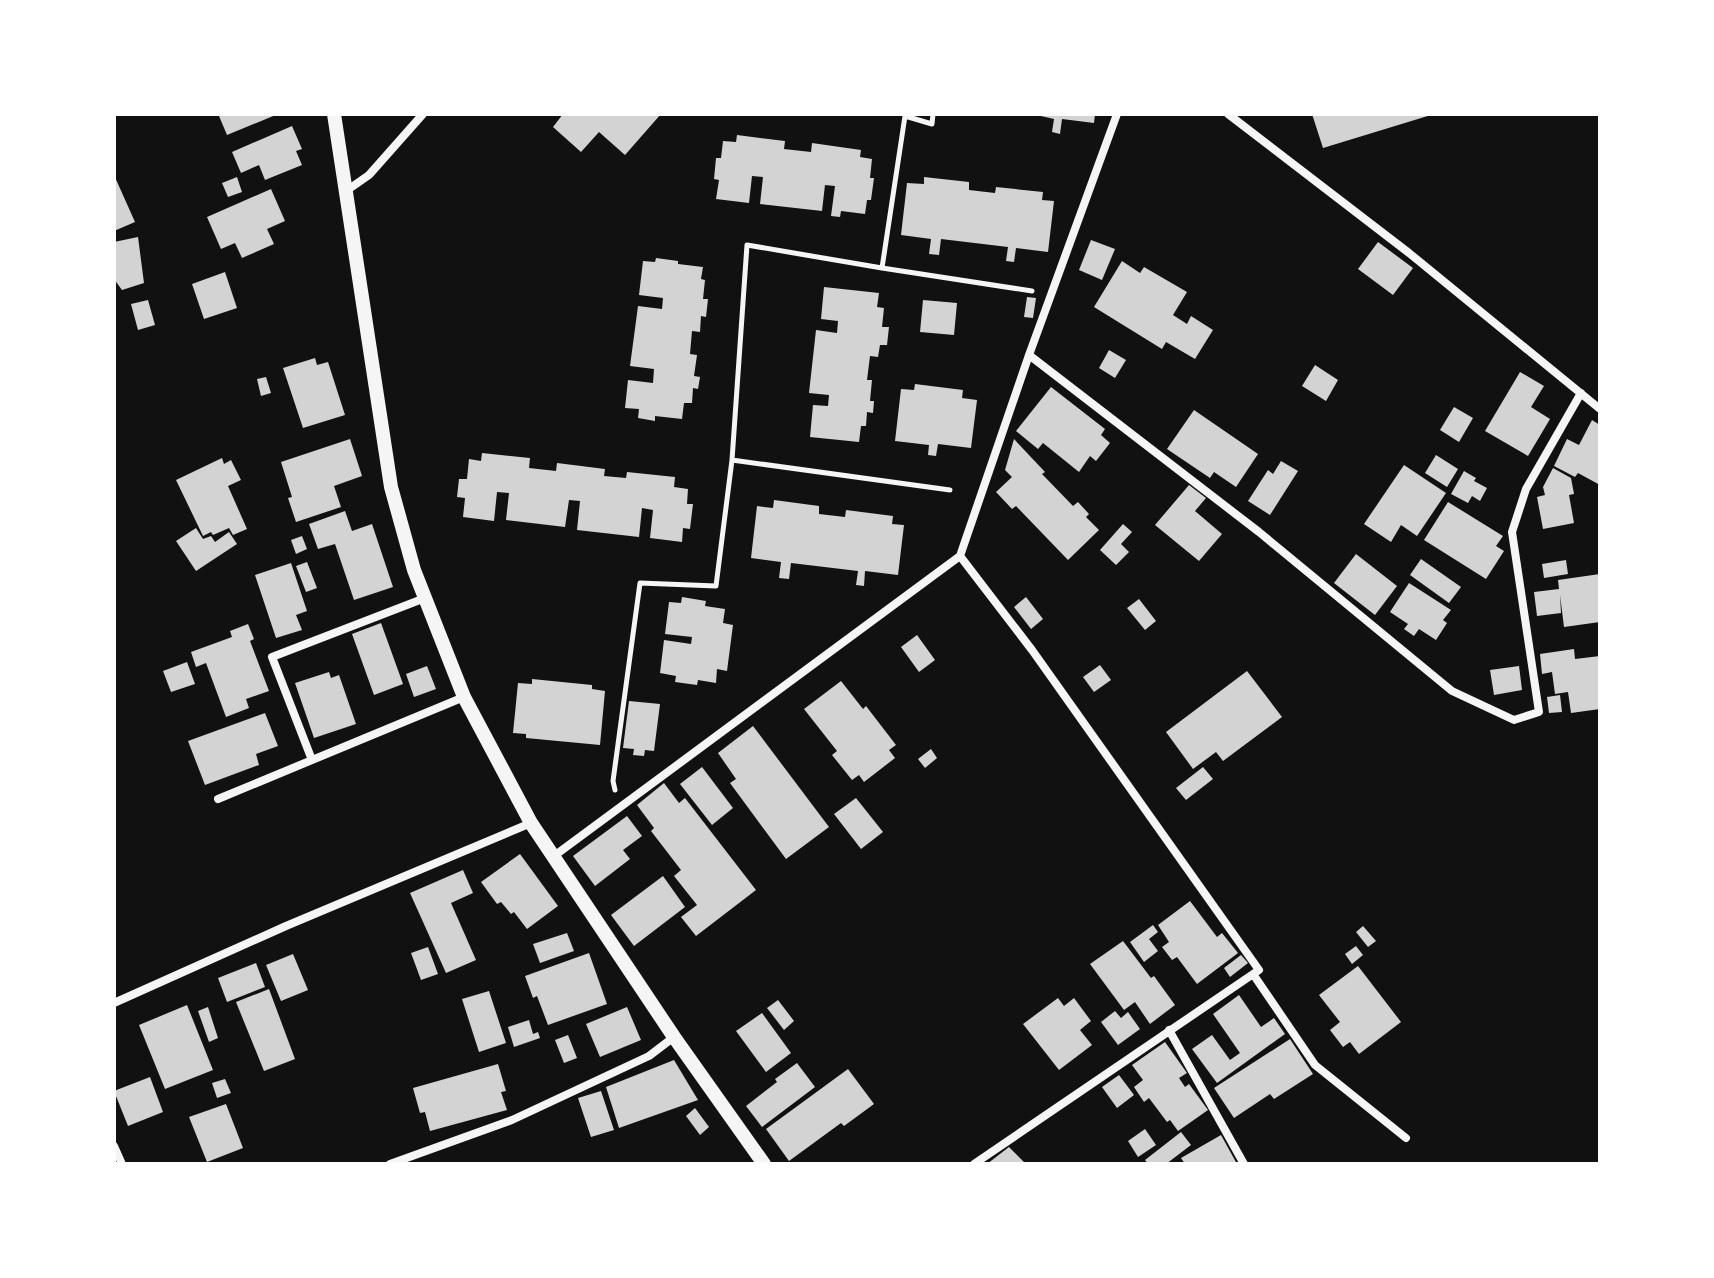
<svg xmlns="http://www.w3.org/2000/svg" width="1714" height="1278" font-family="'Fira Sans',sans-serif">
<rect width="100%" height="100%" fill="#111"/>
<path fill="#d3d3d3" d="M224,114H278L227,135L219,116Z
M563,114H661L625,155L599,132L581,152L553,127Z
M1032,114H1095L1094,123L1062,119L1060,134L1052,132L1054,119Z
M1312,114H1431V115L1323,148Z
M292,126L302,149L296,151L302,165L265,180L259,165L241,173L232,152Z
M737,135L785,141L784,149L811,152L812,143L861,150L860,157L872,159L870,178H874L871,200H867L865,214L841,211L840,217L831,216L835,186L825,185L822,211L760,204L763,177L752,176L749,203L716,199L719,180L714,179L716,158H721L723,141L736,142Z
M114,175L135,222L114,231Z
M237,177L242,192L228,197L222,183Z
M924,177L969,182V190L995,193L996,187L1043,192L1042,200L1054,201L1048,252L1016,248L1014,262L1006,261L1008,247L941,239L939,255L929,254L931,239L901,235L907,183L924,184Z
M271,189L285,221L267,229L274,244L242,258L235,243L221,249L207,217Z
M138,237L144,283L122,290L114,279V242Z
M1091,240L1115,249L1102,280L1079,270Z
M1378,242L1413,268L1393,295L1358,269Z
M656,258L678,261V264L703,267L701,279L705,280L703,299H708L706,317L701,316L700,332L692,331L690,354L697,355L694,376L700,377L698,389L693,388L692,403H684L682,419L655,416V421L638,418L639,409L625,408L628,380L653,383L654,369L630,366L638,306L662,309L663,298L639,295L643,261L655,262Z
M1122,261L1140,273L1144,267L1187,292L1173,315L1187,324L1191,316L1213,330L1195,359L1166,342L1162,349L1094,307Z
M225,272L237,308L204,319L192,284Z
M824,287L879,293L877,307L884,308L882,327H889L887,345H880L878,357L870,356L867,380H872L870,401H874L873,413L867,412L866,426H861L859,442L810,437L813,405L828,406L829,395L809,393L816,330L837,333L838,321L821,319Z
M1027,297L1036,298L1033,318L1024,317Z
M148,300L155,325L138,330L131,304Z
M923,300L957,303L954,335L920,332Z
M1109,350L1126,360L1115,378L1099,368Z
M315,358L317,365L328,362L345,415L303,428L283,368Z
M1315,365L1338,380L1326,401L1302,386Z
M1520,372L1544,386L1531,407L1550,419L1528,456L1485,431Z
M266,377L271,393L261,396L257,379Z
M915,384L963,390L962,398L977,400L971,448L938,444L936,456L928,455L929,445L895,441L901,389L914,390Z
M1051,387L1105,429L1101,435L1110,443L1096,461L1090,456L1079,472L1043,443L1038,449L1016,431Z
M1454,407L1473,418L1459,442L1440,430Z
M1194,410L1258,454L1236,487L1214,472L1210,478L1167,449Z
M1592,420L1600,425V485L1578,473L1575,477L1554,466L1567,439L1579,445Z
M350,439L362,476L334,486L341,507L296,522L288,498L292,497L281,462Z
M1014,439L1045,472L1042,474L1073,506L1078,502L1089,514L1086,517L1099,530L1068,560L1016,506L1012,509L996,492L1012,477L1005,470Z
M482,453L530,458L529,468L556,471L557,463L605,469L604,476L626,478L627,472L675,477L674,487L688,489L687,504H693L690,529L683,528L682,542L650,538L653,510L642,508L639,537L577,530L580,501L569,500L565,527L506,520L509,493L497,492L494,521L463,517L465,498L457,497L459,479H467L469,459L481,461Z
M1436,455L1458,469L1447,487L1425,473Z
M222,458L224,464L231,460L241,480L228,486L247,529L233,535L229,528L213,535L211,532L203,536L176,480Z
M1281,461L1298,471L1270,515L1248,501L1268,470L1273,474Z
M1404,465L1446,493L1417,536L1401,525L1391,542L1364,524Z
M1553,468L1571,478L1574,494L1569,495L1574,523L1543,529L1537,497L1545,495L1543,487Z
M1464,471L1476,478L1474,481L1487,488L1480,501L1472,496L1468,503L1451,494Z
M1189,485L1206,498L1195,511L1222,534L1199,561L1155,525Z
M774,500L819,506V514L845,517L846,510L893,516L892,524L904,525L898,575L865,571L864,586L856,585L858,571L791,563L789,579L779,578L781,562L751,558L757,506L773,508Z
M1448,502L1503,536L1496,546L1504,551L1486,579L1424,540Z
M345,511L352,531L372,524L393,587L354,600L335,544L318,549L309,524Z
M1123,524L1132,532L1121,544L1129,552L1116,565L1100,550Z
M196,528L203,539L211,536L215,542L229,532L237,544L196,571L176,541Z
M302,536L307,549L296,554L291,540Z
M1356,554L1397,586L1375,615L1334,583Z
M1421,559L1461,587L1449,603L1410,575Z
M1566,560L1568,574L1544,578L1542,564Z
M307,562L317,588L306,592L296,566Z
M291,563L307,611L296,615L302,630L276,638L255,575Z
M1600,574V622L1564,627L1560,595L1561,613L1537,616L1534,592L1559,589L1558,580Z
M1409,583L1451,610L1443,620L1447,623L1436,640L1419,629L1414,636L1404,629L1408,624L1390,612Z
M682,597L706,601L705,606L725,609L723,623L733,625L727,671L717,669L716,683L698,680L697,685L675,682L676,676L660,673L664,640L691,644L692,637L665,634L669,602L681,603Z
M1026,597L1043,619L1031,629L1014,607Z
M1139,599L1156,621L1145,630L1127,608Z
M381,623L403,684L374,695L352,634Z
M248,624L254,639L250,641L269,691L246,699L249,708L226,717L206,663L196,667L191,652L232,637L230,631Z
M917,635L935,660L919,672L901,647Z
M1574,649L1575,659L1600,656V709L1571,713L1568,692L1555,694L1552,672L1542,674L1540,654Z
M187,662L195,684L171,692L163,671Z
M1100,665L1111,680L1094,692L1083,677Z
M427,666L436,689L414,697L406,674Z
M1519,666L1522,690L1494,695L1490,670Z
M1247,671L1282,717L1223,761L1216,752L1193,769L1166,732Z
M329,672L331,678L339,675L356,724L314,738L295,683Z
M532,679L592,685V689L605,691L600,745L526,738V734L513,733L518,683L532,684Z
M841,681L863,709L866,706L896,745L889,750L895,758L864,782L859,775L852,780L832,755L837,751L804,709Z
M1560,695L1562,712L1549,713L1547,697Z
M629,701L660,704L654,751L645,750L644,756L633,755L634,749L623,748Z
M265,713L278,746L256,754L259,765L205,785L188,741Z
M753,726L829,827L786,859L730,783L736,779L718,753Z
M931,749L937,758L925,768L918,759Z
M702,767L733,808L712,825L680,784Z
M1203,767L1213,779L1186,800L1176,788Z
M664,783L679,803L685,798L756,890L696,936L681,917L697,905L674,876L681,870L651,831L654,828L637,805Z
M856,798L883,832L861,849L834,814Z
M627,816L642,836L623,850L630,859L595,886L573,856Z
M520,854L558,906L527,929L514,912L511,914L501,902L497,904L481,882Z
M463,870L473,893L451,903L476,960L446,973L410,893Z
M663,876L685,907L634,946L611,915Z
M1190,901L1217,937L1222,933L1238,953L1197,984L1177,957L1172,960L1162,947L1169,942L1158,925Z
M1153,925L1158,932L1149,939L1158,951L1144,962L1130,942Z
M1363,926L1376,941L1368,947L1356,932Z
M567,933L574,951L540,963L533,944Z
M1123,941L1151,978L1154,976L1175,1005L1150,1024L1135,1002L1124,1010L1090,964Z
M1356,946L1363,955L1352,964L1345,954Z
M428,947L438,974L421,980L411,953Z
M589,953L607,1004L548,1025L537,996L533,998L525,976Z
M293,954L308,990L281,1001L266,965Z
M1241,955L1248,963L1230,977L1224,968Z
M256,963L265,987L227,1002L218,978Z
M1358,966L1401,1022L1359,1054L1350,1042L1343,1047L1330,1030L1340,1022L1319,995Z
M269,989L295,1059L264,1071L236,1002Z
M489,991L506,1043L479,1052L462,999Z
M1239,995L1261,1027L1274,1018L1285,1034L1217,1083L1192,1049L1212,1035L1230,1060L1240,1053L1213,1014Z
M1058,998L1064,1006L1074,998L1091,1021L1080,1030L1092,1045L1059,1070L1023,1024Z
M778,1000L794,1021L784,1030L767,1008Z
M187,1005L213,1070L165,1089L139,1025Z
M208,1007L218,1038L209,1042L198,1011Z
M627,1007L641,1040L600,1057L586,1024Z
M1115,1011L1121,1018L1128,1012L1140,1029L1118,1045L1101,1022Z
M762,1013L791,1053L766,1072L736,1031Z
M529,1020L533,1034L538,1032L540,1038L514,1047L508,1027Z
M568,1035L577,1058L564,1063L555,1040Z
M1290,1039L1313,1074L1274,1099L1270,1094L1234,1118L1214,1088Z
M1165,1042L1187,1073L1179,1078L1185,1087L1189,1084L1208,1110L1178,1131L1170,1120L1167,1122L1149,1098L1144,1102L1134,1087L1143,1080L1132,1065Z
M674,1060L698,1100L619,1128L606,1087Z
M797,1063L815,1087L762,1127L746,1106L777,1082L775,1079Z
M498,1064L506,1091L501,1092L507,1110L430,1131L425,1112L420,1113L413,1088Z
M848,1069L874,1104L844,1126L841,1123L789,1161L766,1129Z
M1119,1075L1134,1095L1117,1108L1102,1087Z
M150,1077L163,1112L128,1126L114,1091Z
M225,1079L231,1093L217,1098L212,1083Z
M601,1091L614,1130L591,1137L578,1098Z
M226,1104L243,1148L207,1162L189,1117Z
M695,1108L709,1127L700,1135L686,1116Z
M1145,1129L1156,1145L1138,1157L1128,1141Z
M1181,1132L1191,1145L1166,1164H1148L1145,1160Z
M1221,1135L1237,1164H1185L1181,1158Z
M1009,1147L1026,1164H987Z"/>
<g fill="none" stroke-linecap="round" stroke-linejoin="round">
<path stroke="#f5f5f5" stroke-width="5" d="M933,114L932,124L905,116L882,268L1032,291
M882,268L747,245L732,460L950,490
M615,790L613,781L640,583L716,586L732,460"/>
<path stroke="#f5f5f5" stroke-width="8" d="M1228,114L1409,253L1600,409
M346,191L369,175L423,114
M1029,355L1259,532L1452,691L1514,720L1539,712L1512,532L1526,489L1581,393
M960,556L1032,650L1259,970L974,1164
M312,760L272,657L425,598
M218,799L464,697
M554,856L960,556L1029,355L1117,114
M1253,974L1315,1065L1406,1138
M114,1003L286,926L531,823
M1169,1030L1244,1164
M114,1146L122,1164
M390,1164L512,1120L649,1056L674,1037"/>
<path stroke="#f5f5f5" stroke-width="14" d="M334,114L391,487L414,570L464,697L531,823L674,1037L764,1164"/>
</g>
<rect width="1714" height="1278" fill="none" stroke="#ffffff" stroke-width="232"/>
</svg>
